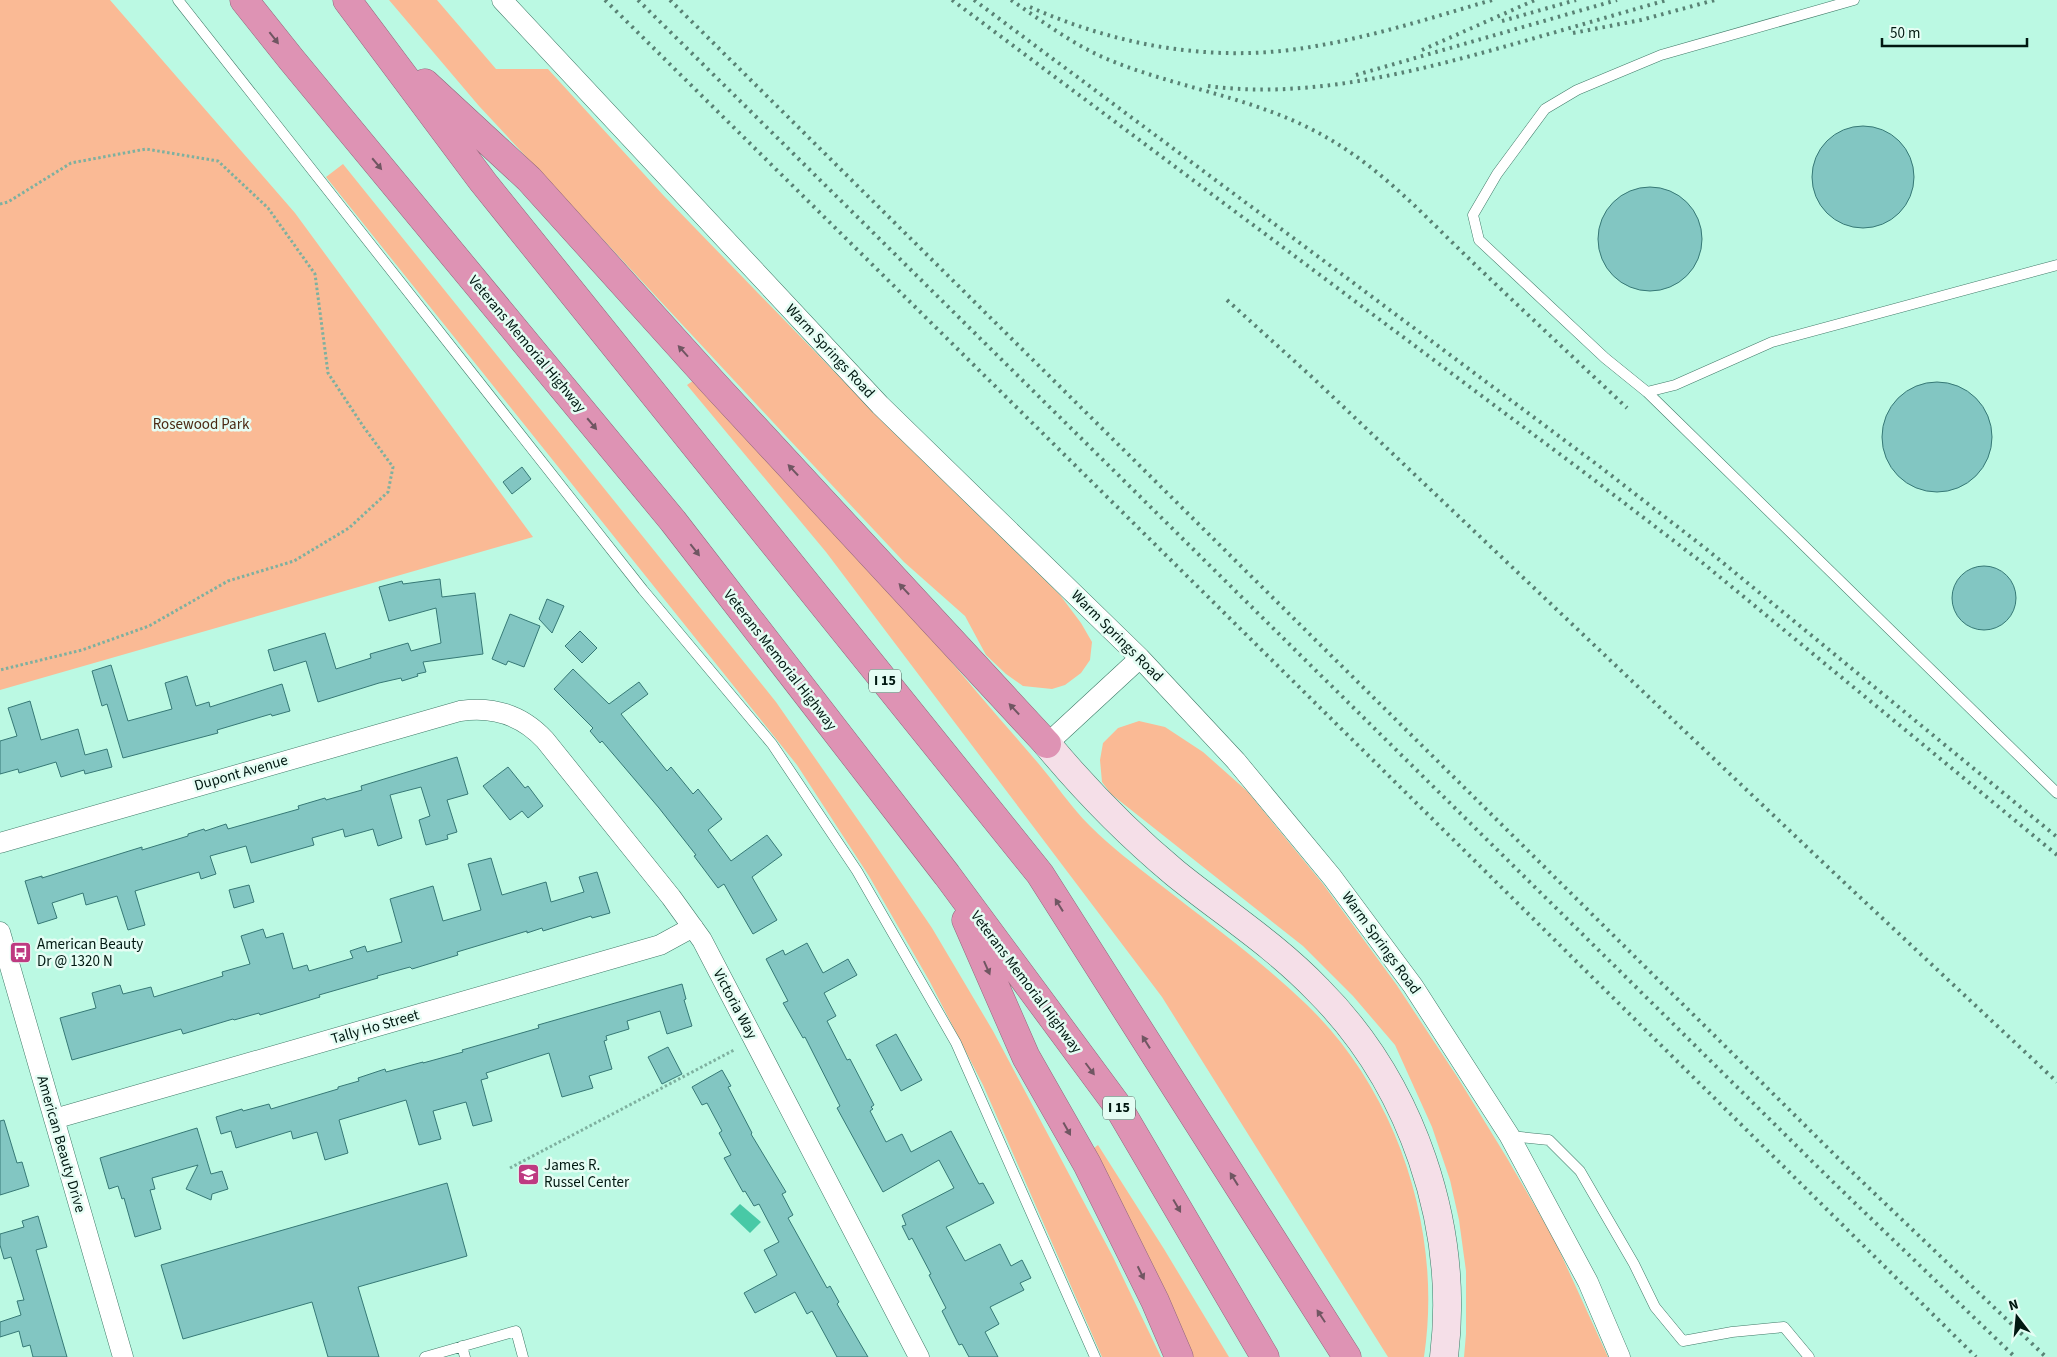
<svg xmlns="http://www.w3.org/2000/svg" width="2057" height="1357" font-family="'Source Sans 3',sans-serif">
<rect width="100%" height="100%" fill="#bbf9e3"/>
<path fill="#faba95" d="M0,0H110L295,213L533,537L0,690Z
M389,0H437L496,69H548L664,196L885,424L1060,595L1081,623L1092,642L1090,660L1081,673L1065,685L1052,689L1023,686L1006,674L986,655L965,616L904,562L784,434L479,106Z
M343,164L776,702L870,837L932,928L993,1031L1113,1257L1161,1357H1102L983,1085L930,982L869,876L797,765L326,177Z
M697,378C780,469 863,559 943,652C974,689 1006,726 1038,763C1055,783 1071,807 1090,826C1111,847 1135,865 1158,883C1208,922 1260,960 1306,1004C1398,1092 1443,1231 1424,1357H1388L1162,997L826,552L687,385Z
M1139,721L1165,727L1203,752L1247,791L1323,884L1396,984L1458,1078L1507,1158L1554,1239L1608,1357H1464L1466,1334V1271L1459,1220L1450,1180L1432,1127L1395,1045L1353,996L1303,946L1111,794L1102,782L1100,760L1103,743L1118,728Z
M1098,1145L1164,1249L1229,1357H1191L1089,1152Z"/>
<path fill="#48c9a6" d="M740,1204L761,1222L750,1233L730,1214Z"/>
<path fill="#82c6c2" stroke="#367976" d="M1812 177a51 51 0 1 1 102 0a51 51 0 1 1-102 0Z
M1598 239a52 52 0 1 1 104 0a52 52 0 1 1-104 0Z
M1882 437a55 55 0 1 1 110 0a55 55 0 1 1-110 0Z
M522,467L531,479L512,494L503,482Z
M1952 598a32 32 0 1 1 64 0a32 32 0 1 1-64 0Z
M440,579L442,597L475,593L483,654L423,662L426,672L417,674L418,676L402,681L401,678L379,683L318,702L306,661L274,671L268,650L325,633L336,669L371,658L370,654L408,643L411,651L441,643L436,608L389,621L379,587L402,581L403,584Z
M547,599L564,606L552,633L539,619Z
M510,614L540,626L524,667L508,661L506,665L492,659Z
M580,631L597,648L582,663L565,646Z
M111,665L128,721L172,709L165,683L187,676L196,706L209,702L210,707L282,684L290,711L272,716L271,714L217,730L218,733L123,758L107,704L102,706L92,671Z
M573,669L609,704L639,682L648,694L621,714L667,771L671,767L693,794L698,789L722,819L708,830L731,861L767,835L782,855L752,877L777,920L753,934L724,884L718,888L694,856L696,855L659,808L602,741L600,743L590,731L593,728L554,689Z
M30,701L41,740L78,729L85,755L107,749L112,767L85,774L84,770L61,777L56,762L19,773L18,769L0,774V741L17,736L8,708Z
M457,757L468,794L447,800L457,832L447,835L448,839L426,845L419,820L430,816L421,787L390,795L402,838L378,846L373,829L345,837L343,829L312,838L314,845L251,863L246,846L210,856L216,874L201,879L199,872L135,891L145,925L128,930L117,896L86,905L83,893L52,903L57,918L38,924L25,881L42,876V878L142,847V850L188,836V834L204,829L205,831L226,824L228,829L299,809L298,806L325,798L326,800L362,790L361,786Z
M508,767L525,788L528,786L543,806L528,818L522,811L510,820L483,786Z
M491,858L502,895L546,882L551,902L584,892L579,877L597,872L610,913L592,918L591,916L543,931L542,928L527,933V931L457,952L458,955L412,969L410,967L377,976L378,978L319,995L320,997L260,1015L259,1013L234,1020L233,1019L183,1034L181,1029L72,1060L60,1018L96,1008L92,993L120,985L123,994L151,987L154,997L223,976L222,972L250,964L241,936L263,929L266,938L283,933L293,969L307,965L309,971L353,958L350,951L365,946L367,952L402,942L390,899L433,886L443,921L481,910L468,864Z
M249,885L254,902L234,908L229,890Z
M807,943L823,973L848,959L857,975L824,993L836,1016L827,1021L847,1060L850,1059L874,1105L871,1107L873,1109L870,1111L886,1142L902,1134L911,1152L951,1131L979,1184L983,1183L994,1203L946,1227L965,1261L1000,1244L1011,1266L1022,1260L1031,1278L1020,1283L1024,1290L990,1307L999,1324L985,1332L998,1357H969L962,1344L959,1345L942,1311L946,1308L929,1275L931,1274L912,1238L909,1240L902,1226L906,1225L902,1215L954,1188L939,1160L883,1192L837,1108L840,1106L805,1037L803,1038L783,1003L788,1001L766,959L783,950L785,955Z
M682,984L686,999L684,1000L692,1026L667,1034L660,1011L627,1021L629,1029L606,1036L607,1040L604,1041L612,1069L589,1076L593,1088L562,1097L549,1053L486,1073L488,1078L481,1080L492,1121L473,1126L466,1102L433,1111L441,1139L419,1145L406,1100L339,1120L348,1153L325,1160L317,1132L293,1139L291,1131L236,1148L231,1131L221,1134L216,1117L242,1109L243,1111L269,1104L271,1109L338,1089V1087L359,1081L358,1078L385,1069L386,1072L423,1062V1063L463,1052L462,1050L539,1028L538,1025Z
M896,1034L922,1080L901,1091L876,1045Z
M668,1047L682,1074L662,1084L648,1057Z
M722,1070L731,1086L728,1087L752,1133L751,1134L786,1192L782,1194L793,1215L788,1218L827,1288L830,1286L839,1302L837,1304L868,1357H837L812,1311L807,1314L795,1292L755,1313L744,1293L777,1275L764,1250L779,1242L759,1204L754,1206L745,1191L743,1192L724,1158L731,1155L719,1133L722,1131L707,1103L702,1105L692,1087Z
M4,1120L17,1163L22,1162L29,1186L0,1195V1121Z
M197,1128L211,1174L222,1171L228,1189L212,1194L211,1200L186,1189L198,1165L152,1178L155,1189L150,1190L161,1229L135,1237L124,1198L122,1199L118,1186L109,1189L100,1158Z
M447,1183L467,1256L358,1287L379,1357H328L312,1302L183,1339L161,1265Z
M38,1216L47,1247L36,1250L67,1357H33L30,1345L23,1347L19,1331L0,1337V1322L21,1315L17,1301L24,1300L11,1257L4,1259L0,1245V1234L24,1227L22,1221Z"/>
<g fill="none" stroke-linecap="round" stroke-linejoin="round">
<defs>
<path id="lane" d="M178,0L643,590L772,744L857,871L956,1043L1095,1357
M1854,0L1661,55L1577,90L1545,109L1497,174L1473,215L1479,240L1605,358L1647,392L2057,793
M1647,392L1675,385L1772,342L2057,265
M1510,1136L1549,1140L1580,1171L1634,1264L1655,1307L1683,1341L1732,1332L1784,1327L1809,1357
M462,1346L465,1357
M425,1357L516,1331L523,1357"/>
<path id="street" d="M502,0L880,405L1140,658L1236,761L1332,877L1413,986L1509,1135L1588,1282L1620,1357
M1047,744L1140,658
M0,843L460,711C494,706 522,715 545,740L671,897L702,940L919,1357
M0,932L123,1357
M54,1119L660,945L693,927"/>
<path id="secondary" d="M1047,744C1087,792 1127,833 1175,873C1223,912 1275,945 1318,990C1412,1084 1460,1225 1444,1357"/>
<path id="highway" d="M244,0L291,59L673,521L947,875L1117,1105L1265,1357
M347,0L483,182L1040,874L1347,1357
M425,83L529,179L713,383L1047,744
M966,920L1026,1057L1087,1164L1155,1301L1179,1357"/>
</defs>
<use href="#lane" stroke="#407a68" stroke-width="11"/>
<use href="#street" stroke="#407a68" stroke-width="21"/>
<use href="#secondary" stroke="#407a68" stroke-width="29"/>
<use href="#highway" stroke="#91687b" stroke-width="29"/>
<path stroke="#7eb09f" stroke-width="3" stroke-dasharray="2.5 2.5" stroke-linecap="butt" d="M0,204L8,202L71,163L146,149L218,161L268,208L315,274L328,373L363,426L393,467L388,492L349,528L294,561L228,581L149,626L82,650L0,670
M510,1168L734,1050"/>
<use href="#lane" stroke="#fff" stroke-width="10"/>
<use href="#street" stroke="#fff" stroke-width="20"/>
<use href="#secondary" stroke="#f5dfe8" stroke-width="28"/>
<use href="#highway" stroke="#de93b4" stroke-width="28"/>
<path stroke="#598274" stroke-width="4" stroke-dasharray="2.5 5" stroke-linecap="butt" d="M605,0L1976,1357
M638,0L1832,1181L2015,1357
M670,0L1850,1170L2046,1357
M952,0L1593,479L1704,564L2057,855
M974,0L1599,466L1705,548L2057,837
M1011,0C1042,21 1072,44 1107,59C1174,87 1246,96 1311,129C1371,159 1415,206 1462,252C1516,304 1572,356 1627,408
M1030,7C1120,47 1218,64 1316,46C1375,36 1434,17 1492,0
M1502,21L1576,0
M1573,33L1641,20L1715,0
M1422,50L1535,0
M1356,75L1617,0
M1208,86C1311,100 1422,70 1521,42C1570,28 1618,14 1667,0
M1227,300L1313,378L1832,871L2057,1082"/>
</g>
<defs><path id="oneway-solid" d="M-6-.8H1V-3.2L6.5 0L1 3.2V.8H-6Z" transform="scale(1.25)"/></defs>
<g fill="#705662">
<use href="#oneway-solid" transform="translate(274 38) rotate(52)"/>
<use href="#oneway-solid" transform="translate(377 164) rotate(50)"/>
<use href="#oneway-solid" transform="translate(683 351) rotate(-132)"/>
<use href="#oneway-solid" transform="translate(592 424) rotate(50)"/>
<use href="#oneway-solid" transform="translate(793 470) rotate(-133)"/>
<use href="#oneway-solid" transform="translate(695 550) rotate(52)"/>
<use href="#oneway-solid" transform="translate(904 589) rotate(-133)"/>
<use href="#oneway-solid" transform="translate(1014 709) rotate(-133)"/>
<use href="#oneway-solid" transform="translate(1059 905) rotate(-122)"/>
<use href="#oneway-solid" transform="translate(987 968) rotate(66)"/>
<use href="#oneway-solid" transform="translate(1146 1042) rotate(-122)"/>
<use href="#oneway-solid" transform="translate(1090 1069) rotate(53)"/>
<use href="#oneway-solid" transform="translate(1067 1129) rotate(61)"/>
<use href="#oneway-solid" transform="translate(1234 1179) rotate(-122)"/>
<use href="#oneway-solid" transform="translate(1177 1206) rotate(60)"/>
<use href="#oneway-solid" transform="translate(1141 1273) rotate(64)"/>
<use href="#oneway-solid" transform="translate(1321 1316) rotate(-123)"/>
</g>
<defs>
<symbol id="bus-square" viewBox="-11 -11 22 22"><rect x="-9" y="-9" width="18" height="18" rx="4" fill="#be3a81" stroke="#e5fdf4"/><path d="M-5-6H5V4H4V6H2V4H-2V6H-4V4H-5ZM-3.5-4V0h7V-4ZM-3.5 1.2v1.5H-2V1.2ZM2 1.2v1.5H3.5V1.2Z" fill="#fff"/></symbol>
<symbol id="school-square" viewBox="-11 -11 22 22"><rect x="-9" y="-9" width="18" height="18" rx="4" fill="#be3a81" stroke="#e5fdf4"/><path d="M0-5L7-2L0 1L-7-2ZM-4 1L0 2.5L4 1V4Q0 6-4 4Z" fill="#fff"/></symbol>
</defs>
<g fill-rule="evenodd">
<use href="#bus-square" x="8" y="940" width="25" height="25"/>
<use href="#school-square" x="516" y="1162" width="25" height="25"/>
</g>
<g text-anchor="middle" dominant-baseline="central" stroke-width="5" stroke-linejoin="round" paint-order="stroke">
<g fill="#e5fdf4" stroke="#455d55" stroke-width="1">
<rect x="869" y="669.5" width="32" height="23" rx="4"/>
<rect x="1103" y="1096.5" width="32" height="23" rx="4"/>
</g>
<g font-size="14" font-weight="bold" fill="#011811">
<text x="885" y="681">I 15</text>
<text x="1119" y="1108">I 15</text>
</g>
<g font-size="15" fill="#011811" stroke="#e5fdf4">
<text transform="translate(527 344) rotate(50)">Veterans Memorial Highway</text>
<text transform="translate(830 351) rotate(47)">Warm Springs Road</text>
<text transform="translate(1117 636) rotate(45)">Warm Springs Road</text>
<text transform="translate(780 660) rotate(52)">Veterans Memorial Highway</text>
<text transform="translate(241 773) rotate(-16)">Dupont Avenue</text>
<text transform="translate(1381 943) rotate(54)">Warm Springs Road</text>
<text transform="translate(1026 982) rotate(53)">Veterans Memorial Highway</text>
<text transform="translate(735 1004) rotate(62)">Victoria Way</text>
<text transform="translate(375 1027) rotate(-16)">Tally Ho Street</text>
<text transform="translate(61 1144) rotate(74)">American Beauty Drive</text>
</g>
<g font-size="15" fill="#4b2913" stroke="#e5fdf4">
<text x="201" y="424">Rosewood Park</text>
</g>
<g font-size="15" fill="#011811" stroke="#e5fdf4" text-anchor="start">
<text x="37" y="944">American Beauty<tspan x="37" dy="17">Dr @ 1320 N</tspan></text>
<text x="544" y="1165">James R.<tspan x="544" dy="17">Russel Center</tspan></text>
</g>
</g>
<g transform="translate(2017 1317) rotate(344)" stroke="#e5fdf4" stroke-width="4" paint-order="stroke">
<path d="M0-4L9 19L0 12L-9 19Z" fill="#011811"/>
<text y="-8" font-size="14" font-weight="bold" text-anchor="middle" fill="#011811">N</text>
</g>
<path d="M1882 38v8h145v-8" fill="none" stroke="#011811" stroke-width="2.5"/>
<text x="1890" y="38" font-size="15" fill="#011811" stroke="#e5fdf4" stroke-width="4" paint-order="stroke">50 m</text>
</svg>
